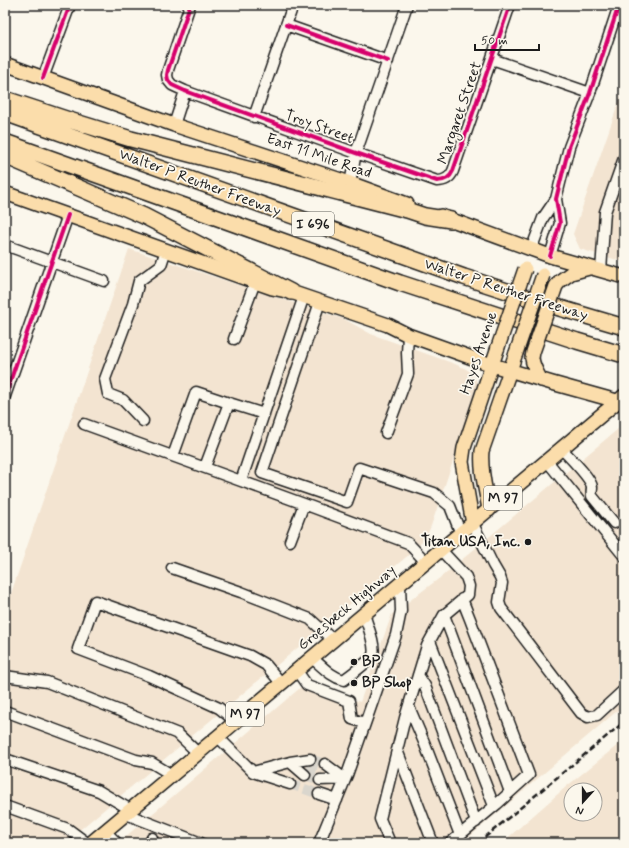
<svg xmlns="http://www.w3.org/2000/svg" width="629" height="848" font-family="Mynerve,sans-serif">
<rect width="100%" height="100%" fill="#fbf7ec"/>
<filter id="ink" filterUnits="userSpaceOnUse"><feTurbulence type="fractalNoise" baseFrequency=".025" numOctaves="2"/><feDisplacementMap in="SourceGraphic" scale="8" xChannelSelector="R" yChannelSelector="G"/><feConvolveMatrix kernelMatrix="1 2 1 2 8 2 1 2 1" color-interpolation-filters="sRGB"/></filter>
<g filter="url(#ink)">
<path fill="#f3e4d1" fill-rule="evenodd" d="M624,87V262L580,249L573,234Z
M129,249L334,316L344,319L371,334L455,364L466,369L472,373L478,384L476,393L431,526L428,533L422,542L411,553L64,843H5V611Z
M624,424V705L462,843H118L307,682L360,702L392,614L441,577Z
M624,740V843H502L567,786ZM571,790H595V814H571Z"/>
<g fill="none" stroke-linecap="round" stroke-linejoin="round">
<path stroke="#dad6cd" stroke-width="10" stroke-dasharray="10 5" stroke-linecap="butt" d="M310,759L325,764
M307,768L322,772
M305,775L320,780
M290,784L319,794"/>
<defs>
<path id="minor" d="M190,5L168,70L167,75L168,80L172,85L185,91L356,153L437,181C445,181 450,178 453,171L510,5
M286,25L388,61
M492,59L590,93
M43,78L70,5
M254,117L293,5
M174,125L185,91
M350,183L356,153L407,5
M5,245L104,281
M531,250L543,218L556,199
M550,256L560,223L556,199L569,147L590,93L619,5
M601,271L605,212L624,158
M320,302L262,473L347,502L359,468L434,493L450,506L461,534
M234,339L255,282
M5,396L68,215
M143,421L123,400L108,394L105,379L133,304L139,281L161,265L166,250
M84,424L241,481L304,296
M386,433L408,374L407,353L408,335
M562,449C568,456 591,478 592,487C592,490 591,492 592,496L614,523
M173,456L196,392L229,403
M547,461L624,556
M205,467L229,403L264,414
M241,481L304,504
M473,524L493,565L500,577L502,583L499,602L501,608L581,713L588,717L597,715L624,690
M290,541L304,504L408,543L426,562
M172,568L241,592L310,619L333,640
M444,615L510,792
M430,641L494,806
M312,658C322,666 331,677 344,680C350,675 370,661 373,655C376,645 367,624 364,614
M297,671L307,685L349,701L352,719L365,723
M418,675L425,686L476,822
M5,676L47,682L178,734L198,753
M409,707L424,742L460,835
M5,711L136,760L152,763L172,775
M236,722L219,708L149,676L78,649L95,601L250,656L266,665L281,683
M218,737L253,772L290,762L310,759
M397,750L433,843
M5,759L99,791L131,810
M290,762L305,775
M325,764L345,779
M253,772L290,784
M320,780L345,779
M319,794L337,800
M5,806L68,829L87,843
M126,814L201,843
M105,831L117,843
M150,843L152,838
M319,843L347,775L396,635L401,611L400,585
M390,843L380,819L405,718L427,646L444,615L468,595L469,586L466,577L441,550
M450,843L497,804L529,775L470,619L462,599"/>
<path id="major" d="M5,64L174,125L350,183L407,204
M5,193L272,288L291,292L388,325L408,335L492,365L552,383L624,403
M441,216L550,256L624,277
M560,281L571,273L589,268
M532,358C533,367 537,373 541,380
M489,510C486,490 480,471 482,451L516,353
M473,524L462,462L464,448L498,347
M91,843L624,396"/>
<path id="highway" d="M5,99L69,120L131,139L407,210L425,216L451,220
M5,113L464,277L553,306L624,327
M5,142L400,283L577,341L624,355
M5,156L144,216L291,292"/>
</defs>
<use href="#minor" stroke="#1c1c1c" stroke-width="13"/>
<use href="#major" stroke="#1c1c1c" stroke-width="16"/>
<use href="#highway" stroke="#1c1c1c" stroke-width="18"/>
<use href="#minor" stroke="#fbf7ec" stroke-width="10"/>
<use href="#major" stroke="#fbddab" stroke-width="13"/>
<use href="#highway" stroke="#fbddab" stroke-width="15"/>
<path stroke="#1c1c1c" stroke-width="2.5" stroke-dasharray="6 3" stroke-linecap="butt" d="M478,843L624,722"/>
<defs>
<path id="major-bridge" d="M498,347L525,269
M516,353L543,275
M532,358L533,352L556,286L560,281"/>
</defs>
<use href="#major-bridge" stroke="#1c1c1c" stroke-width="16" stroke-linecap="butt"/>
<use href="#major-bridge" stroke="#fbddab" stroke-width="13"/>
<defs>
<path id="cycleway" d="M190,5L168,70L167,75L168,80L172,85L185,91L356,153L437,181C445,181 450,178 453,171L510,5
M286,25L388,61
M43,78L70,5
M550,256L560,223L556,199L569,147L590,93L619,5
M5,396L68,215"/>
</defs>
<use href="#cycleway" stroke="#fbf7ec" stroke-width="6"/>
<use href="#cycleway" stroke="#d6006c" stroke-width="4"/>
</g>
</g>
<g fill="#1c1c1c" stroke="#fbf7ec" stroke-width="1.5">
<circle cx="528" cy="542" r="4"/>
<circle cx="354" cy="662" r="4"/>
<circle cx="354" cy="683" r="4"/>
</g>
<g text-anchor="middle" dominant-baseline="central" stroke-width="3.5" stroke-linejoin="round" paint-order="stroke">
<g fill="#fbf7ec" stroke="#5f5e5a" stroke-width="1">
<rect x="292" y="212" width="42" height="24" rx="3"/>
<rect x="484" y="486" width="38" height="24" rx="3"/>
<rect x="226" y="702" width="38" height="24" rx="3"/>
</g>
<g font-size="14" font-weight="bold" fill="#1c1c1c">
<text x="313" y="224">I 696</text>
<text x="503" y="498">M 97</text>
<text x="245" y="714">M 97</text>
</g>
<g font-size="15" fill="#1c1c1c" stroke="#fbf7ec">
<text transform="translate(460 113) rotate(-71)">Margaret Street</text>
<text transform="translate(319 127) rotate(20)">Troy Street</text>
<text transform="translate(319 156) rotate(19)">East 11 Mile Road</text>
<text transform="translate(200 183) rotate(20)">Walter P Reuther Freeway</text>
<text transform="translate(506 290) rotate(18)">Walter P Reuther Freeway</text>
<text transform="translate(479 353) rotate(-71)">Hayes Avenue</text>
<text transform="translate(347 608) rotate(-40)">Groesbeck Highway</text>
</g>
<g font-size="15" font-weight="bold" fill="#1c1c1c" stroke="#fbf7ec" text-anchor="start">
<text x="520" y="542" text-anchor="end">Titan USA, Inc.</text>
<text x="362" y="662">BP</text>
<text x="362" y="683">BP Shop</text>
</g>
</g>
<rect width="629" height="848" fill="none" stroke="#fbf7ec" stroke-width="20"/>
<rect x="10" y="10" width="609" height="828" fill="none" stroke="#1c1c1c" stroke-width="1.5" filter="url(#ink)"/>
<g transform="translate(583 802) rotate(201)"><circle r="19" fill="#fbf7ec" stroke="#a29f99"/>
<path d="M0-3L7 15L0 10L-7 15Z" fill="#1c1c1c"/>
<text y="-6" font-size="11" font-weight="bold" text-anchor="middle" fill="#1c1c1c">N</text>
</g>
<path d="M475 44v6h64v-6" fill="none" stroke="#1c1c1c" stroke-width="2"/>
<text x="481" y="44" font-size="12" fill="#1c1c1c" stroke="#fbf7ec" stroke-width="3" paint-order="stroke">50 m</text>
</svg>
